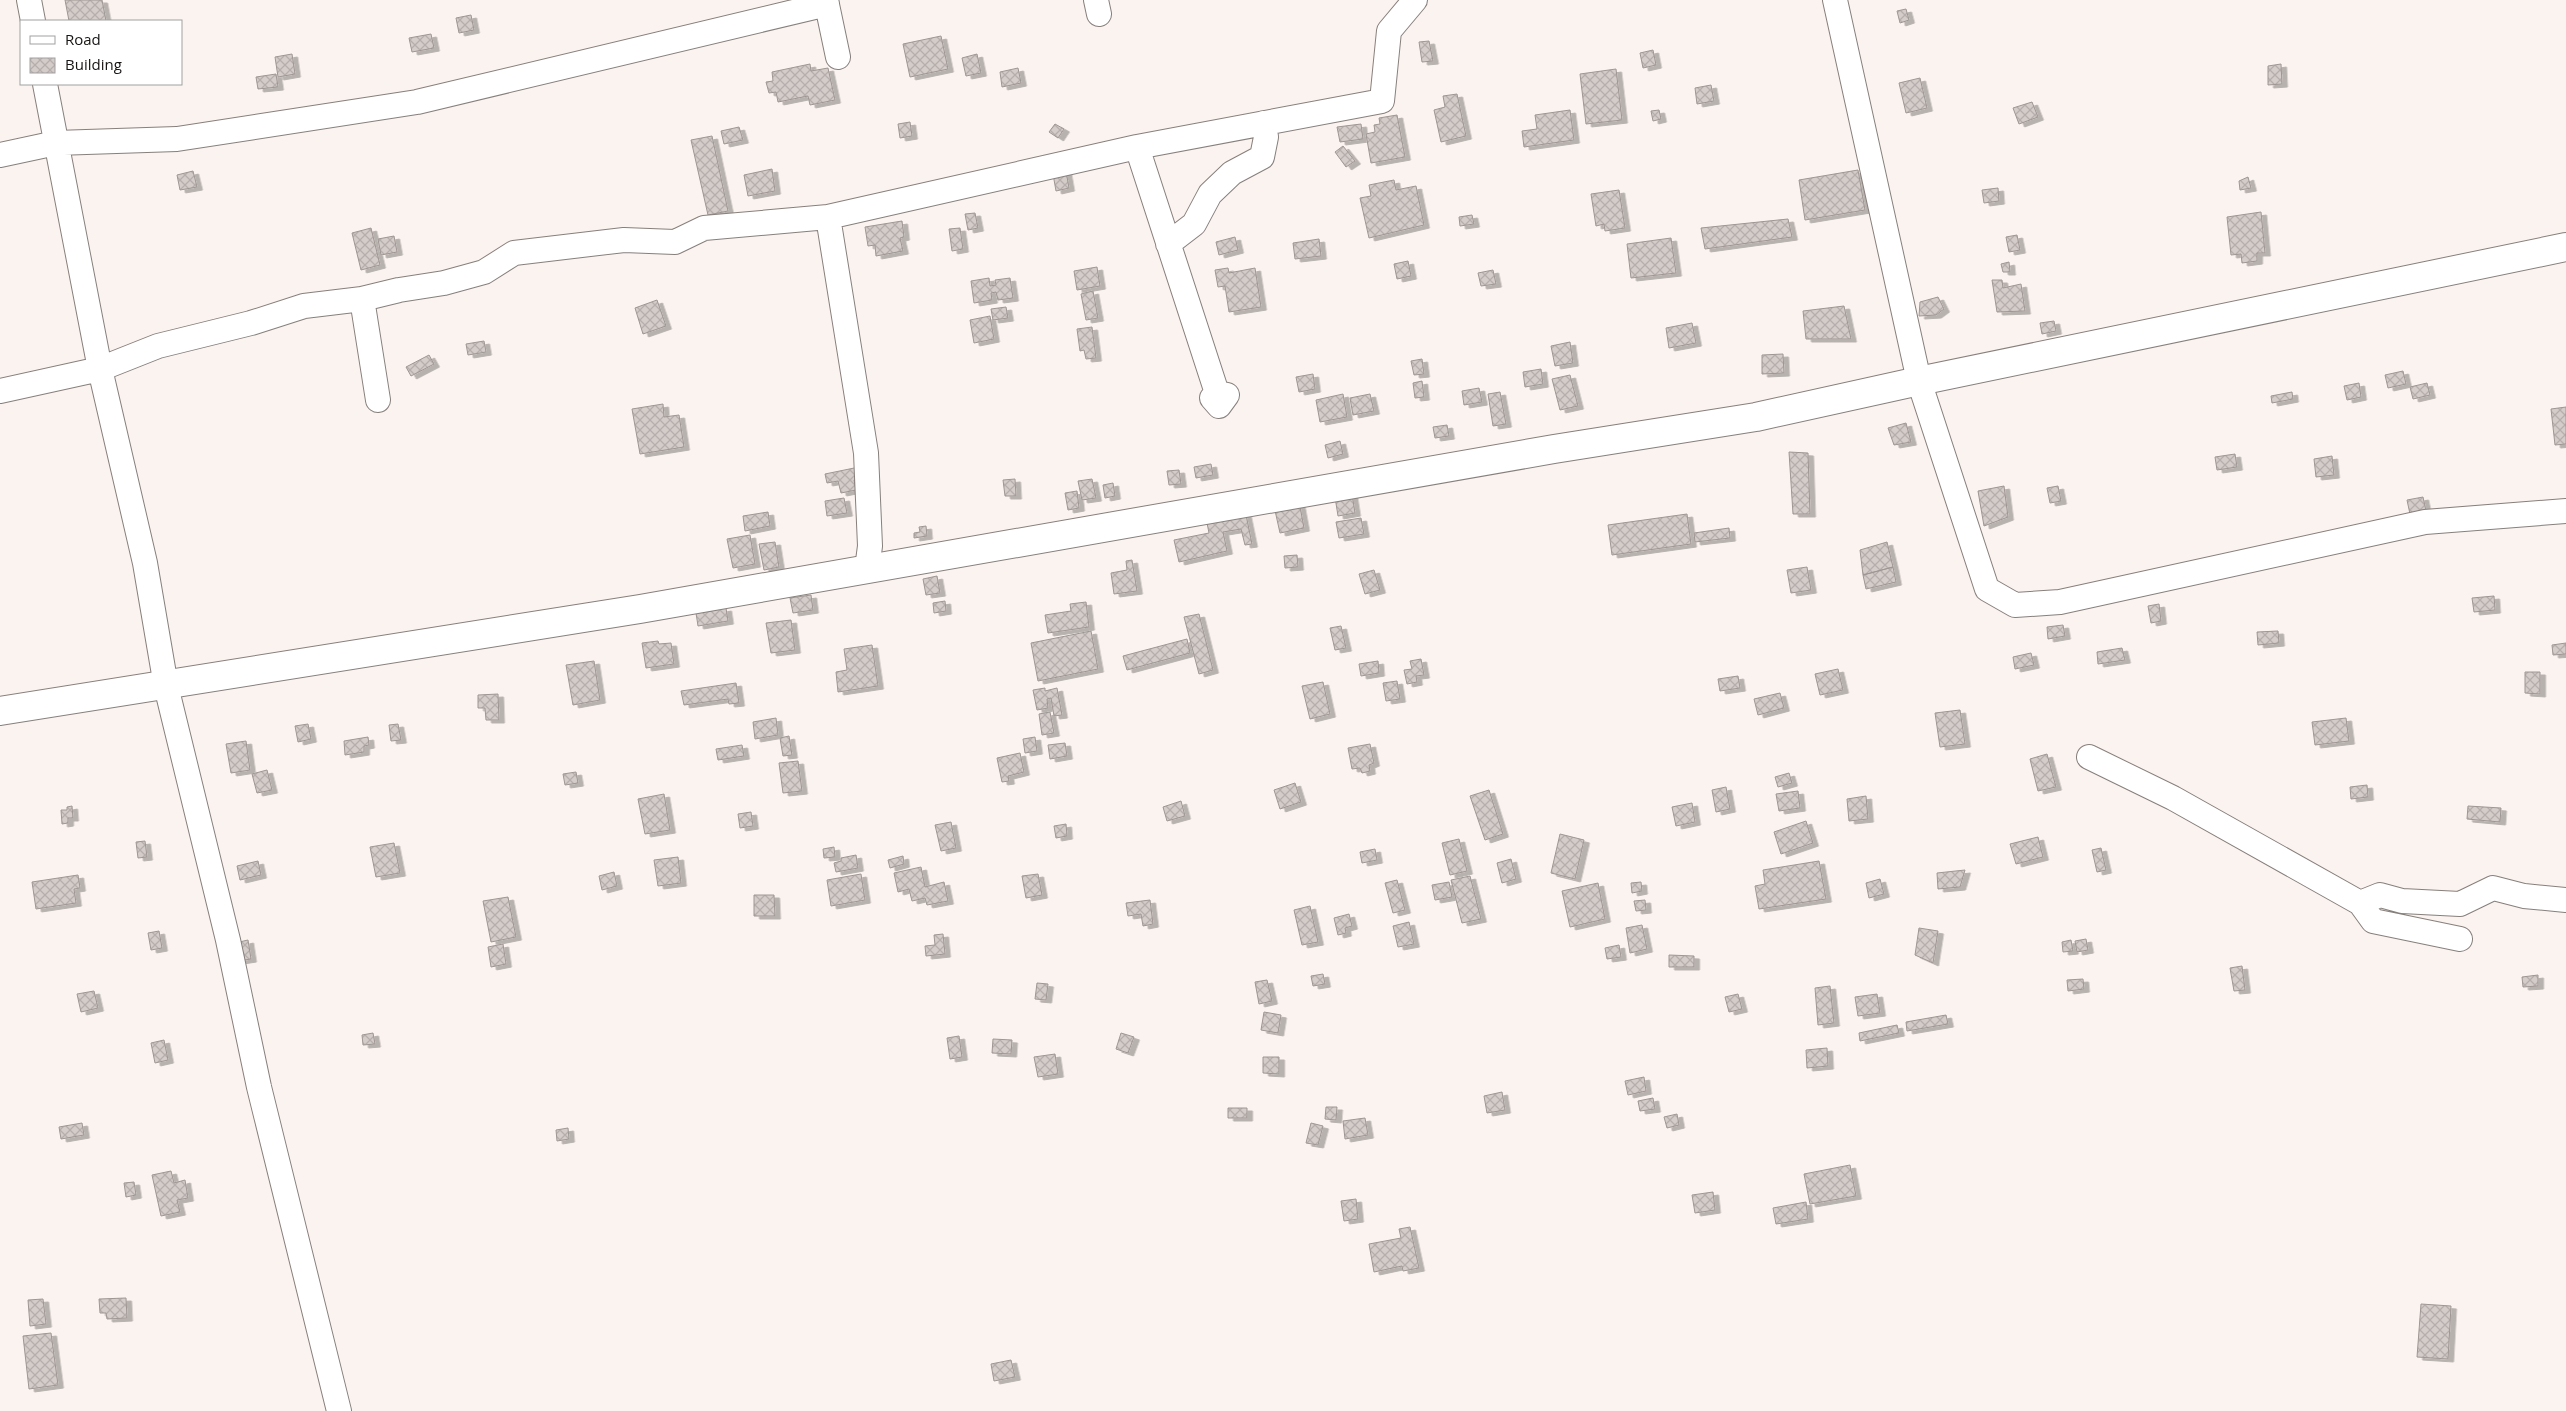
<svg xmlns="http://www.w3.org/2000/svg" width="2566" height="1411" font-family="'Open Sans',sans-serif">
<defs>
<pattern id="building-cross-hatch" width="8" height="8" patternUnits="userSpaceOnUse" patternTransform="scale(1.25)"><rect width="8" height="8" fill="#d4ccc9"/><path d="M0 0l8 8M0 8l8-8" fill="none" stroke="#b5aeac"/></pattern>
<filter id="shadow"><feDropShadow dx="5.5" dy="3" stdDeviation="0" flood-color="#0004"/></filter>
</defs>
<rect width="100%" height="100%" fill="#fbf3ef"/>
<path fill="url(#building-cross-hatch)" stroke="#9e9693" filter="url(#shadow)" d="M65,0H102L106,21H69Z
M1906,9L1909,20L1900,23L1897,11Z
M471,15L474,30L459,33L456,18Z
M431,34L434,48L412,52L409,38Z
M941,36L948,69L910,77L903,44Z
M1429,41L1433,61L1422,62L1419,42Z
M1653,50L1656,65L1643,68L1640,53Z
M292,54L295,74L278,77L275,57Z
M977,54L981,73L966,76L962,58Z
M810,64L811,71L828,68L835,100L810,105L808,96L778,102L776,92L769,93L766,82L773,81L772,72Z
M2281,64L2282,84L2268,85V66Z
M1018,68L1021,83L1002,87L1000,72Z
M1616,69L1622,120L1586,124L1580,74Z
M276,74L278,87L258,89L256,77Z
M1920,78L1927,108L1906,113L1899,83Z
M1711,85L1714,101L1697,104L1695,88Z
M1457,94L1466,136L1441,142L1434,110L1445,107L1443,96Z
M2032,102L2038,117L2019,124L2013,108Z
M1570,110L1574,140L1524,147L1522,131L1537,129L1535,115Z
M1659,110L1661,119L1653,121L1651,111Z
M1397,115L1405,157L1371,163L1366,134L1375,132L1374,125L1380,124L1379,118Z
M910,122L912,136L900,138L898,124Z
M1055,124L1064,129L1058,138L1049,132Z
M1361,124L1363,139L1340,142L1337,127Z
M739,127L743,140L724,144L721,131Z
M712,136L728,211L708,215L691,140Z
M1343,146L1355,161L1346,167L1335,152Z
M772,169L775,191L748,196L744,175Z
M1858,170L1865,210L1805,220L1799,180Z
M193,171L197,187L180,190L177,175Z
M1066,171L1069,188L1056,191L1053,174Z
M2248,177L2251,188L2240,190L2239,181Z
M1394,180L1396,190L1416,186L1424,225L1369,238L1360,198L1371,196L1369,185Z
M1998,188L1999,201L1984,203L1982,190Z
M1619,190L1625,228L1605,231L1604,224L1596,226L1591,194Z
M2261,212L2265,253H2257V261L2242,263L2241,254L2231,255L2227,217Z
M975,213L978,228L968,230L965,214Z
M1472,215L1474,224L1460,226L1459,217Z
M1788,219L1792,237L1705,249L1701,228Z
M902,221L904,237L900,238L903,251L876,256L875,245L868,246L865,227Z
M371,228L380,265L361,270L352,233Z
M960,228L963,249L952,251L949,229Z
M2017,235L2020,250L2009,252L2006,237Z
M394,236L397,252L381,255L378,239Z
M1235,237L1238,250L1219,255L1216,242Z
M1671,238L1676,273L1631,278L1627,244Z
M1319,239L1321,256L1295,259L1293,243Z
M1408,261L1411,276L1397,279L1394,264Z
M2009,262L2010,272H2003L2001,264Z
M1097,267L1100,286L1077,290L1074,271Z
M1228,268L1229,273L1255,268L1261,307L1229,312L1225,286L1218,287L1215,270Z
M1493,270L1496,284L1481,286L1478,273Z
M989,278L990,286L996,285L995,280L1010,278L1013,298L998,300L996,292L991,293L992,300L974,303L971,281Z
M1992,280H2002L2003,288L2021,284L2025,311L1997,312Z
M1093,291L1098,318L1086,320L1081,294Z
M1938,297L1944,309L1936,315L1919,316L1920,302Z
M657,300L666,326L643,334L635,308Z
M1844,306L1851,339H1806L1803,311Z
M1006,307L1008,318L993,320L991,309Z
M990,316L994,339L974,343L970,320Z
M2054,321L2056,331L2042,334L2040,323Z
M1692,323L1696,343L1669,348L1666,328Z
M1092,327L1096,358L1086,359L1084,350L1080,351L1077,329Z
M484,341L486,352L468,355L466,344Z
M1570,342L1573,363L1555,366L1551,346Z
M1783,354L1784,373L1762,374V355Z
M429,355L434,364L411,376L406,367Z
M1422,359L1424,374L1414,375L1411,361Z
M1541,369L1543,384L1525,387L1523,372Z
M2403,371L2406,384L2388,388L2385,375Z
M1313,374L1315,389L1299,392L1296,377Z
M1570,375L1578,406L1560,410L1552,379Z
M1422,381L1424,397L1415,398L1413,383Z
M2359,383L2361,397L2347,400L2344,386Z
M2427,383L2430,395L2413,399L2410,387Z
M1479,388L1482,402L1464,405L1462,391Z
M1500,392L1506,424L1493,426L1488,394Z
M2292,392L2293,399L2272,403L2271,396Z
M1343,394L1347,417L1320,422L1316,400Z
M1370,394L1374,411L1353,415L1350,398Z
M663,404L664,417L679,415L684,447L640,454L632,409Z
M2566,407V444L2555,445L2551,409Z
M1906,423L1911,442L1894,445L1888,428Z
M1447,425L1449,436L1435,438L1433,427Z
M1340,441L1343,454L1328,458L1325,445Z
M1789,452L1808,453L1810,514H1793Z
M2235,454L2237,467L2217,470L2215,457Z
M2332,456L2334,475L2316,477L2314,459Z
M1211,464L1213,475L1196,478L1194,467Z
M859,467L862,478L854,480L856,490L841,493L838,481L827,483L825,474Z
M1179,470L1181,484L1169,485L1167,471Z
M1015,479L1016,496H1005L1003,480Z
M1092,479L1096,498L1082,500L1078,481Z
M1113,483L1115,496L1105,498L1103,485Z
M2004,486L2008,517L1984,526L1978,491Z
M2058,486L2061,501L2050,503L2047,488Z
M1077,491L1079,508L1068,510L1065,493Z
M1352,494L1355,513L1338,516L1335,497Z
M2423,497L2426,511L2410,514L2407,500Z
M844,498L847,513L827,516L825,501Z
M1299,501L1304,528L1280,533L1274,506Z
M1245,510L1252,544L1245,545L1241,529L1223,532L1227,551L1179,562L1174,540L1209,533L1206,518Z
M768,512L770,526L745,531L743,516Z
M1687,514L1691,544L1612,555L1608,525Z
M1361,518L1364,534L1339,538L1336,522Z
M926,526L927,536L914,538V533L920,532L919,527Z
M1729,528L1730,538L1695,542L1694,533Z
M750,535L755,564L733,568L727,539Z
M775,542L779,567L764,570L759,544Z
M1887,542L1893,567L1863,575L1860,550Z
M1297,555L1298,567L1285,568L1284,556Z
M1132,560L1137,591L1114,594L1111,573L1127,570L1126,561Z
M1807,567L1811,590L1791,593L1787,570Z
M1893,567L1896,582L1866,589L1863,575Z
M1374,570L1380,590L1365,594L1359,574Z
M937,576L940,593L926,595L923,579Z
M811,595L813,610L793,613L790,598Z
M2494,596L2495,610L2474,612L2472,598Z
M945,601L946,611L934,613L933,603Z
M1086,602L1089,627L1048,633L1045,615L1071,611L1070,604Z
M2159,604L2161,621L2151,623L2148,606Z
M726,608L728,621L698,626L696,613Z
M1199,614L1213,670L1199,674L1184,617Z
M791,620L795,650L771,653L766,623Z
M2063,625L2065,636L2048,639L2047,627Z
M1341,626L1346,648L1335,650L1330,628Z
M1091,631L1098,669L1038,681L1031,643Z
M2278,631L2279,643L2258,645L2257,632Z
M1187,639L1190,653L1127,670L1123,656Z
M658,641L659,644L671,643L674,664L646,668L642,643Z
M2566,643V654L2553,655L2552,645Z
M872,645L878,686L838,692L836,672L847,670L844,649Z
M2122,648L2125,660L2098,664L2097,652Z
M2031,653L2034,665L2015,669L2013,657Z
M1421,659L1424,675L1416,676L1417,682L1407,684L1404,670L1412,669L1410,661Z
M594,661L600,700L573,705L566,665Z
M1378,661L1379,673L1361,676L1359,664Z
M1838,669L1843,690L1820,695L1815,674Z
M2525,672H2540V694L2525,693Z
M1738,676L1740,688L1720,691L1718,679Z
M1397,681L1400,699L1386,701L1383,683Z
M1323,682L1330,714L1310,719L1302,686Z
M736,683L739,703L729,704L728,699L684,705L681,691Z
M1045,688V691L1057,688L1062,715L1054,716L1051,698L1047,699L1048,708L1037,710L1033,690Z
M1780,693L1784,708L1758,715L1754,699Z
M498,694L499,720H486L485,708H478V695Z
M1960,710L1965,744L1940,747L1935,713Z
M1050,712L1054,733L1042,735L1039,714Z
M776,718L778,735L755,739L753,722Z
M2346,718L2349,741L2315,745L2312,722Z
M308,724L311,739L298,742L295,726Z
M398,724L401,740L391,741L389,725Z
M789,736L792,755L783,756L780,738Z
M368,737L369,745L364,746V752L345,755L344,741Z
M1035,737L1037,751L1025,753L1023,739Z
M246,741L250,770L231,773L226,744Z
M1065,743L1067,756L1050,759L1048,745Z
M1370,744L1374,763L1369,765L1370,771L1362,773L1360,768L1352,769L1348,748Z
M742,745L744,756L718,760L716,749Z
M1020,753L1024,772L1008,776L1009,781L1002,782L997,758Z
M2047,754L2056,787L2038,791L2030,759Z
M798,761L802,791L783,793L779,763Z
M267,770L272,790L257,793L252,774Z
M576,772L578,783L565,785L563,774Z
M1789,773L1792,783L1778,787L1775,777Z
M1295,783L1301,802L1280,809L1274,790Z
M2367,785L2368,797L2351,799L2350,787Z
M1726,787L1730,809L1716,812L1712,790Z
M1489,790L1503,834L1485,840L1470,796Z
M1798,791L1800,808L1779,811L1776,794Z
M664,794L670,830L645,834L638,799Z
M1866,796L1868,819L1849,821L1847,799Z
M1181,801L1185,816L1167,821L1163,807Z
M1692,803L1695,822L1676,826L1672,807Z
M72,806L73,818H68V823L62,824L61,810H67V807Z
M2468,806L2501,808L2500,822L2467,819Z
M751,812L753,826L740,828L738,814Z
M1806,821L1813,843L1781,854L1774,832Z
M951,822L956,848L941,851L935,825Z
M1066,824L1067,836L1056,838L1054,826Z
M1560,834L1584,840L1575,879L1551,873Z
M2038,837L2043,857L2016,864L2010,844Z
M1459,839L1467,871L1450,875L1442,843Z
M145,841L147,857L138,858L136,842Z
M394,843L400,873L376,877L370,847Z
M834,847L835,857L824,858L823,849Z
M2101,848L2106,870L2097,872L2092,850Z
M1375,849L1377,860L1362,863L1360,852Z
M856,855L858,868L836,872L834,863L841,861V858Z
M903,856L904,864L890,868L888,860Z
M678,857L681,883L658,886L654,860Z
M1511,859L1516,879L1502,883L1497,863Z
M258,861L261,875L240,880L237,866Z
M1819,861L1826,899L1759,909L1755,886L1765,884L1763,870Z
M921,867L925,887L944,882L948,901L927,905L925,898L912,901L909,889L898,892L894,873Z
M1965,870L1960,887L1938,889L1937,873Z
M614,872L617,886L602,890L599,876Z
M861,874L865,900L831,906L827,880Z
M1038,874L1042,895L1026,898L1022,876Z
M78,875L80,888L74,889L76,903L36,909L32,882Z
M1470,876L1481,919L1462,923L1451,880Z
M1880,879L1884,894L1869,898L1866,883Z
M1397,880L1405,910L1393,913L1385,883Z
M1449,882L1452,897L1435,900L1432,885Z
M1641,882L1642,891L1632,893L1631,883Z
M1598,883L1605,919L1570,927L1562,891Z
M754,895H774L775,916H754Z
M508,897L516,937L491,942L483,901Z
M1150,900L1153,924L1143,926L1141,914L1128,916L1126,903Z
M1645,900L1646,910L1636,911L1634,901Z
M1310,906L1318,942L1302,945L1294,910Z
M1349,914L1352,926L1345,928L1346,933L1338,935L1334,918Z
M1409,922L1414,944L1398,947L1393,926Z
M1642,925L1647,949L1630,953L1626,928Z
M1919,928L1938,931L1933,963L1915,955Z
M159,931L162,948L151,950L148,933Z
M943,934L945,954L926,956L925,946L935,945L934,935Z
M2086,939L2088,950L2077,952L2075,941Z
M248,940L251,959L238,961L235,943Z
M2071,940L2073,951L2063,952L2062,942Z
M503,944L506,964L491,967L488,947Z
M1619,945L1621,957L1607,959L1605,948Z
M1669,955L1694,956V967H1669Z
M2242,966L2245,990L2234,991L2230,968Z
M1323,974L1325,984L1313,986L1311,976Z
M2538,975V986L2523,987L2522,977Z
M2083,979L2084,989L2068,991L2067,980Z
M1267,980L1272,1001L1259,1004L1255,982Z
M1037,983L1048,984L1046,1000L1035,999Z
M1830,986L1834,1023L1818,1025L1815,988Z
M94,991L98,1008L81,1012L77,994Z
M1738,994L1742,1009L1729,1012L1725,997Z
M1877,994L1880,1013L1858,1016L1855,997Z
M1264,1012L1281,1015L1278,1033L1261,1030Z
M1946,1015L1948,1024L1907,1031L1906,1022Z
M1897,1025L1899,1033L1860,1041L1859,1033Z
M373,1033L375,1044L363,1045L362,1035Z
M1121,1033L1134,1037L1128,1053L1116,1049Z
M959,1036L962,1057L950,1059L947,1038Z
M993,1039L1012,1040L1011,1054L992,1053Z
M164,1040L168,1060L155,1063L151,1043Z
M1827,1048L1828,1066L1807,1068L1806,1050Z
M1055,1054L1058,1074L1038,1077L1034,1057Z
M1263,1057H1279V1074L1263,1073Z
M1644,1077L1646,1091L1628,1095L1625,1081Z
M1502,1092L1505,1110L1487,1113L1484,1096Z
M1653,1098L1655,1109L1640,1111L1638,1101Z
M1326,1107H1337L1336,1120L1325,1119Z
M1228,1108H1247V1118H1228Z
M1677,1114L1679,1125L1667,1128L1664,1117Z
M1365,1118L1368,1135L1345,1139L1343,1121Z
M82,1123L84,1135L61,1139L59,1127Z
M1311,1123L1323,1126L1318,1145L1306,1143Z
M568,1128L569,1139L557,1141L556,1130Z
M1850,1165L1856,1196L1810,1204L1804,1174Z
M171,1171L174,1183L185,1180L188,1198L177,1200L180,1212L161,1216L152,1175Z
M134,1182L136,1195L126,1197L124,1183Z
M1713,1192L1715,1210L1695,1213L1692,1195Z
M1356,1199L1358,1219L1344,1221L1341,1201Z
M1806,1202L1808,1219L1776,1224L1773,1208Z
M1410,1227L1419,1268L1403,1271L1402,1266L1374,1272L1369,1244L1401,1238L1399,1229Z
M126,1298L127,1318L107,1319L106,1313H100L99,1299Z
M43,1299L46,1324L30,1326L28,1300Z
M2421,1304L2451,1306L2448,1359L2417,1357Z
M51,1333L58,1385L29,1389L23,1336Z
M1011,1360L1015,1377L994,1381L991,1364Z"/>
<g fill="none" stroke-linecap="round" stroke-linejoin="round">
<defs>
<path id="street" d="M29,0L33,21
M826,0L838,57
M1096,0L1099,14
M1835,0L1919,381L1987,589L2015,605L2060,602L2425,522L2566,511
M45,84L100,369L145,563L166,686L228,940L259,1087L339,1411
M1137,147L1217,393L1212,398L1219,406L1227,395L1217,393
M0,155L56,143L177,139L417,102L827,4
M828,217L866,453L870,546L867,569
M1168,244L1194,224L1210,194L1232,173L1262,157L1266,137L1264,123
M362,299L378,400
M0,391L100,369L158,346L251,323L304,306L362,299L399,290L444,283L484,272L514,253L624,240L675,242L704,228L828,217L1137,147L1382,101L1389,31L1415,0
M2089,757L2173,798L2360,903L2373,921L2460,939
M2360,903L2380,895L2402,901L2460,904L2493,888L2524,896L2566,900"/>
<path id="secondary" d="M0,711L640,609L1554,449L1756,417L1919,381L2566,247"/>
</defs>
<use href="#street" stroke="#877f7c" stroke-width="26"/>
<use href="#secondary" stroke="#877f7c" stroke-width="30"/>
<use href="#street" stroke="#fff" stroke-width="24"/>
<use href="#secondary" stroke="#fff" stroke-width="28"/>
</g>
<rect x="20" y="20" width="162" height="65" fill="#ffffff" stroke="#a2a1a1"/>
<rect x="30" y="36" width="25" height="8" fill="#ffffff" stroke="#a2a1a1"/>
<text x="65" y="45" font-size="15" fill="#171413">Road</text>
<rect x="30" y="58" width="25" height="15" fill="url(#building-cross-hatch)" stroke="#a2a1a1"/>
<text x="65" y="70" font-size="15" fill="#171413">Building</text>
</svg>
